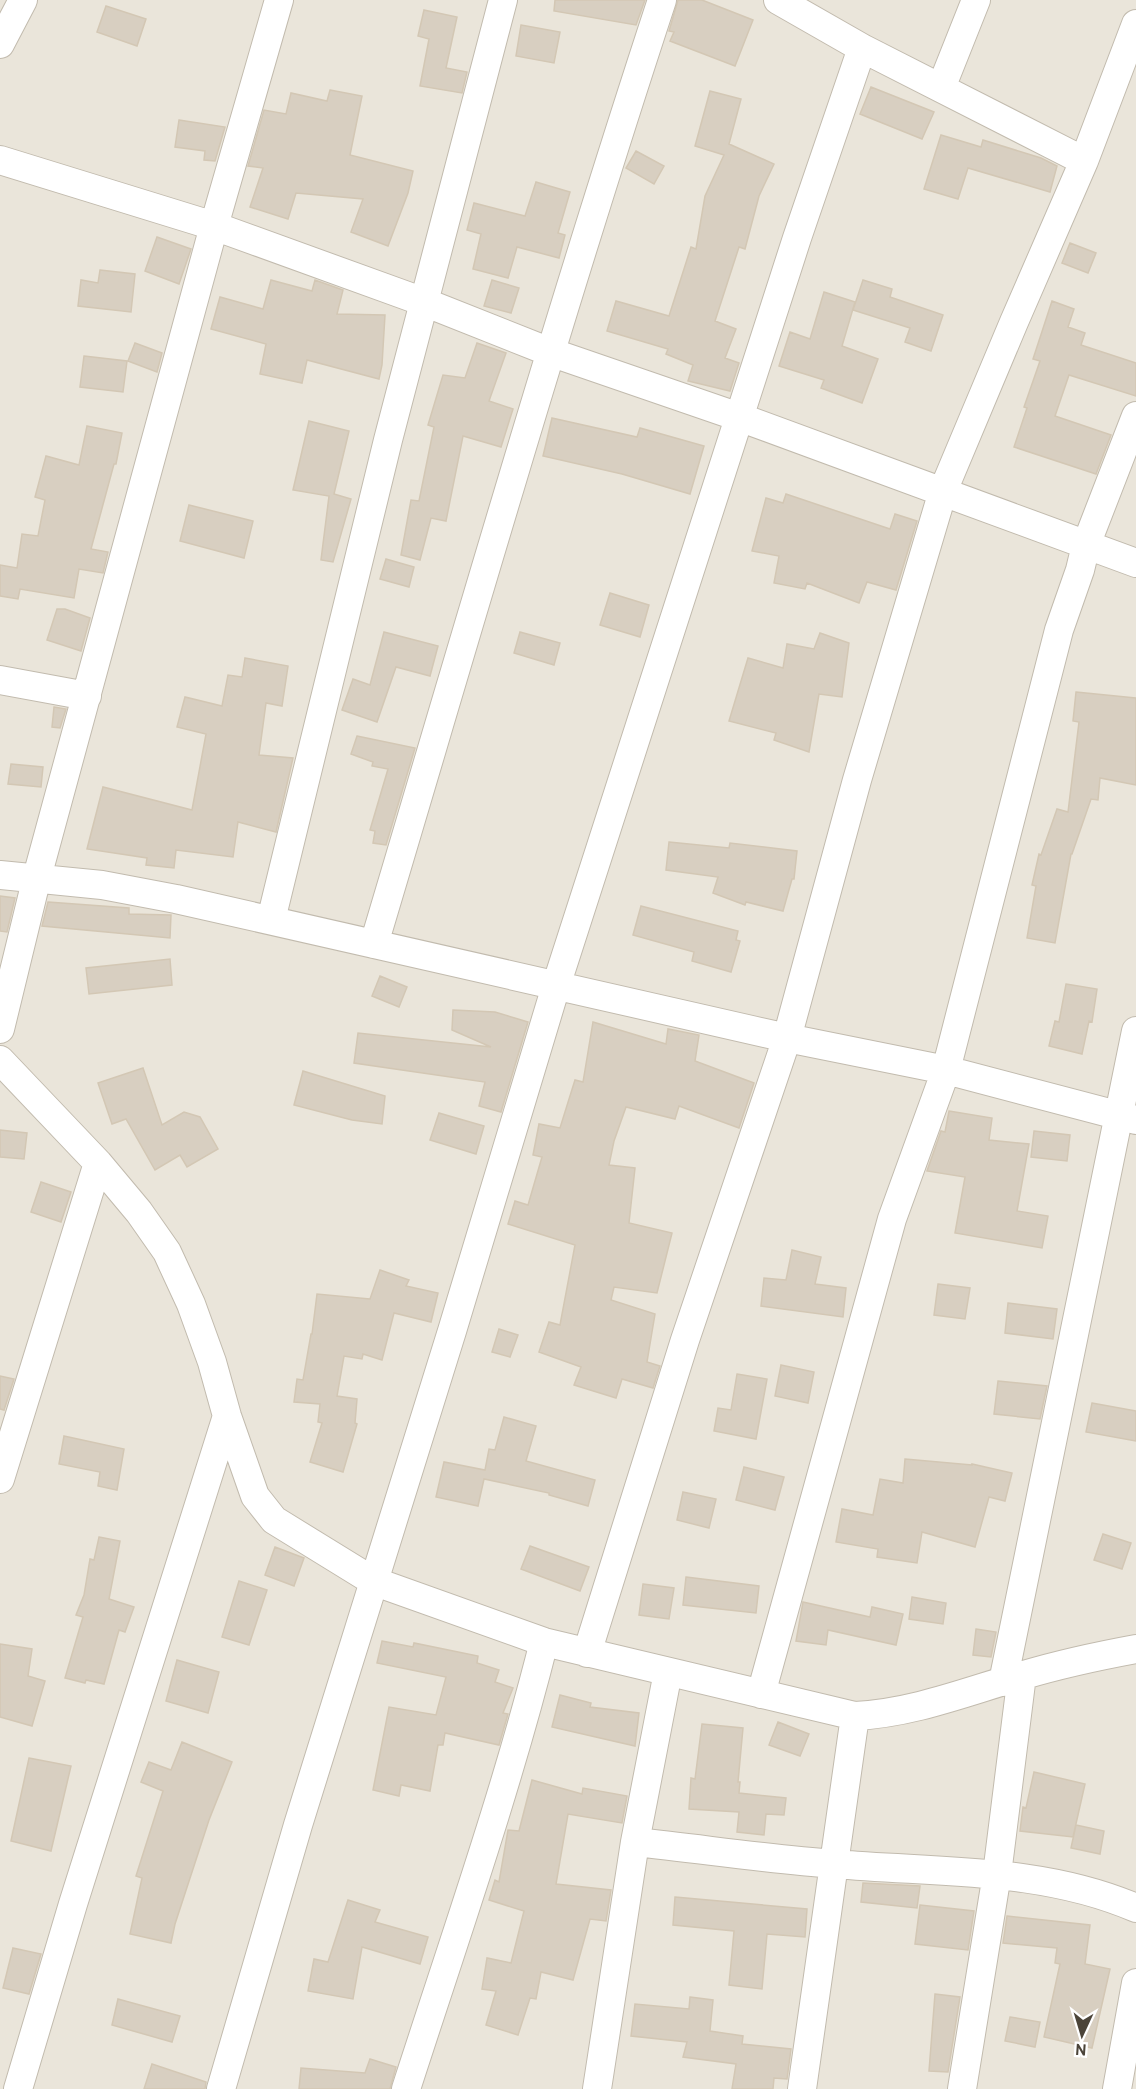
<svg xmlns="http://www.w3.org/2000/svg" width="1136" height="2089" font-family="Overpass,sans-serif">
<rect width="100%" height="100%" fill="#f6f3ec"/>
<path fill="#eae5da" d="M0,0H1136V2089H0Z"/>
<path fill="#d8cfc1" stroke="#d3c7b4" stroke-width="1.5" d="M555,0H645L636,25L554,11Z
M678,0H702L753,20L735,66L670,41L674,32L669,31Z
M106,6L146,19L137,46L97,32Z
M424,10L457,17L446,68L467,72L462,93L420,86L429,39L418,36Z
M521,25L560,32L554,63L516,56Z
M871,87L934,112L922,139L860,114Z
M330,90L362,96L350,155L413,171L408,193L388,246L351,232L363,199L296,193L288,219L250,207L263,168L248,166L264,110L286,114L291,93L327,101Z
M710,91L741,99L729,144L774,164L759,196L745,249L739,247L715,321L736,329L725,358L739,363L730,391L688,381L693,365L666,354L668,349L607,331L616,301L669,316L691,247L696,249L705,196L724,155L695,146Z
M179,120L225,127L215,161L204,160L205,151L175,147Z
M941,135L981,147L983,140L1041,158L1057,166L1050,192L968,168L958,199L924,189Z
M636,151L664,166L654,184L626,168Z
M536,182L570,192L558,233L565,235L559,258L517,247L508,278L473,269L481,234L467,230L474,203L525,216Z
M157,237L191,249L179,284L145,271Z
M1070,243L1096,253L1088,273L1062,263Z
M100,270L135,274L131,312L78,306L81,280L98,283Z
M271,280L312,291L315,280L343,290L337,314L385,315L382,365L379,379L307,360L302,383L260,374L266,344L211,329L220,297L263,309Z
M492,280L519,288L511,313L484,306Z
M863,280L892,289L890,297L943,315L931,351L905,342L910,328L853,310Z
M824,292L855,302L842,346L878,359L862,403L821,388L824,380L779,366L790,332L810,339Z
M1052,301L1074,309L1068,327L1085,333L1081,345L1136,363V396L1069,375L1055,416L1111,435L1096,474L1014,447L1027,408L1024,407L1040,361L1033,359Z
M135,343L162,353L157,372L128,361Z
M477,343L506,353L489,401L513,409L501,447L463,436L446,521L431,518L420,560L401,555L411,500L419,501L434,427L428,425L443,375L465,378Z
M84,356L127,361L123,392L80,387Z
M552,418L637,437L640,428L704,446L690,494L622,474L543,456Z
M309,421L349,431L334,494L351,499L333,562L321,560L329,496L293,490Z
M87,426L122,433L116,464H114L91,549L108,552L103,573L79,569L74,598L20,589L18,599L0,596V565L17,568L22,534L38,536L45,500L35,497L46,456L79,465Z
M786,494L890,529L895,514L917,521L896,590L867,582L859,603L807,583L805,589L774,583L779,556L752,551L766,498L783,503Z
M189,505L253,521L244,558L180,541Z
M386,559L414,567L409,587L380,579Z
M610,593L649,605L640,637L600,625Z
M57,609H65L90,618L81,651L47,640Z
M384,632L438,646L430,676L396,667L377,722L342,710L353,679L370,685Z
M520,632L560,643L554,665L514,653Z
M820,633L849,643L842,697L819,694L809,752L774,740L776,733L729,721L748,658L783,668L787,644L814,649Z
M245,658L288,666L282,706L266,703L259,755L293,758L276,832L238,822L233,857L176,850L174,868L146,865L147,858L87,849L103,787L192,810L206,734L177,727L185,697L222,706L228,675L242,677Z
M1076,692L1136,698V785L1100,778L1098,800L1091,799L1072,854H1071L1055,943L1027,938L1036,886L1032,885L1039,854L1041,855L1057,809L1068,812L1079,722L1073,721Z
M54,707L66,709L60,728L52,727Z
M357,736L415,748L386,845L373,843L375,831L370,830L388,769L372,766L373,762L351,754Z
M11,764L43,767L41,787L8,784Z
M669,842L729,848L730,843L797,851L794,879H792L783,911L746,902L745,905L713,893L718,877L666,870Z
M0,896L15,898L7,932L0,931Z
M48,902L129,908V914L171,915L170,938L42,926Z
M641,906L738,931L736,940L740,941L731,972L692,961L694,952L633,935Z
M170,959L172,985L89,994L86,968Z
M380,976L407,987L399,1007L372,996Z
M1066,984L1097,989L1092,1022L1089,1021L1082,1054L1049,1046L1055,1021L1059,1022Z
M453,1010L495,1012L528,1022L501,1112L479,1106L485,1082L354,1063L358,1033L491,1047L452,1030Z
M593,1022L666,1044L668,1029L699,1035L695,1061L754,1083L739,1128L679,1106L675,1119L626,1107L614,1141L609,1165L635,1168L629,1223L672,1233L657,1293L614,1287L611,1300L655,1314L647,1362L660,1366L653,1388L622,1379L616,1398L574,1385L581,1367L539,1352L549,1322L560,1325L575,1245L508,1224L515,1201L528,1205L542,1157L533,1155L539,1124L560,1128L575,1080L583,1082Z
M143,1068L162,1125L184,1112L200,1117L218,1149L187,1167L180,1155L155,1170L126,1119L112,1124L98,1083Z
M303,1071L385,1096L382,1124L352,1120L294,1105Z
M949,1111L992,1118L989,1140L1029,1144L1017,1211L1048,1216L1042,1248L955,1233L965,1177L927,1171L941,1131L945,1132Z
M439,1113L484,1126L476,1154L430,1140Z
M0,1130L27,1133L24,1159L0,1157Z
M1034,1131L1070,1135L1067,1161L1031,1157Z
M41,1182L71,1192L61,1222L31,1212Z
M792,1250L821,1257L815,1284L846,1288L843,1317L761,1306L764,1278L786,1280Z
M380,1270L409,1280L406,1286L438,1293L431,1322L394,1313L382,1360L363,1354L362,1359L344,1356L337,1396L357,1399L355,1423L357,1424L343,1472L310,1462L322,1423L318,1422L320,1404L294,1402L297,1379L303,1380L311,1334H312L317,1294L370,1299Z
M938,1284L970,1288L965,1319L934,1315Z
M1008,1303L1057,1309L1053,1339L1005,1333Z
M499,1329L518,1335L510,1357L492,1352Z
M781,1365L814,1372L808,1403L775,1396Z
M737,1374L767,1379L756,1439L714,1431L718,1408L731,1410Z
M0,1376L14,1379L4,1410L0,1409Z
M998,1381L1047,1386L1040,1419L994,1414Z
M1092,1403L1136,1411V1441L1086,1432Z
M504,1417L536,1426L526,1461L595,1480L588,1506L549,1495V1493L484,1479L478,1506L436,1497L444,1462L485,1470L489,1449L495,1450Z
M64,1436L124,1449L117,1490L98,1486L100,1472L59,1464Z
M905,1459L972,1465V1464L1012,1473L1005,1501L989,1497L975,1547L922,1532L917,1563L877,1557L878,1549L836,1542L842,1509L873,1515L880,1479L903,1483Z
M744,1467L784,1477L775,1510L736,1500Z
M683,1492L716,1499L709,1528L677,1520Z
M1103,1534L1131,1543L1122,1569L1094,1560Z
M99,1537L120,1541L109,1599L134,1607L125,1632L119,1630L104,1684L86,1680L85,1683L65,1678L83,1617L76,1615L84,1595L90,1559L94,1560Z
M530,1546L589,1567L580,1591L521,1569Z
M275,1547L304,1558L294,1586L265,1575Z
M686,1577L759,1586L756,1613L683,1605Z
M239,1581L267,1590L249,1645L222,1637Z
M643,1584L674,1588L669,1619L639,1615Z
M912,1597L946,1603L943,1624L909,1619Z
M803,1602L870,1617L872,1607L903,1614L896,1645L828,1630L826,1645L796,1641Z
M976,1629L996,1632L991,1657L973,1655Z
M382,1641L413,1647L414,1643L478,1656L477,1663L499,1670L495,1682L513,1688L503,1713L508,1714L499,1745L445,1733L443,1745H438L430,1791L401,1785L399,1796L373,1790L389,1707L436,1715L446,1677L377,1663Z
M0,1644L32,1649L28,1676L45,1681L32,1726L0,1717Z
M177,1660L219,1672L208,1713L166,1701Z
M560,1695L591,1703L590,1707L639,1713L635,1746L552,1727Z
M778,1722L809,1734L800,1756L769,1745Z
M702,1724L743,1728L738,1782H740L739,1793L786,1798L784,1815L766,1814L764,1835L737,1832L739,1812L689,1809L691,1778L695,1779Z
M182,1742L232,1762L209,1820L175,1924L171,1943L130,1934L142,1878L136,1876L163,1791L141,1782L149,1762L171,1770Z
M29,1758L71,1766L51,1851L11,1841Z
M1034,1772L1085,1784L1073,1837L1020,1831L1023,1807L1026,1808Z
M532,1780L582,1794L583,1788L627,1796L622,1823L568,1814L556,1884L611,1890L606,1921L590,1919L573,1980L541,1972L536,1999L530,1998L518,2035L486,2025L496,1991L482,1989L487,1958L511,1963L524,1911L489,1900L495,1880L499,1882L508,1830L519,1831Z
M1076,1825L1104,1831L1100,1854L1071,1848Z
M863,1883L920,1886L917,1908L861,1902Z
M675,1897L807,1909L805,1937L767,1934L762,1989L729,1985L734,1931L673,1925Z
M348,1900L380,1910L375,1922L428,1937L420,1964L362,1947L353,1999L308,1991L314,1959L328,1962Z
M920,1905L974,1911L968,1950L915,1944Z
M1007,1916L1090,1925L1085,1964L1110,1969L1092,2048L1044,2037L1060,1964L1055,1963L1057,1948L1003,1943Z
M13,1948L41,1954L29,1994L3,1988Z
M935,1994L960,1997L948,2072L929,2071Z
M690,1997L713,2000L710,2031L743,2036L742,2044L791,2049L787,2079L774,2078L773,2089H732L736,2064L683,2057L687,2042L631,2036L635,2004L689,2009Z
M118,1999L180,2016L172,2042L112,2025Z
M1010,2017L1040,2022L1035,2047L1005,2041Z
M370,2059L396,2067L390,2089H299L301,2068L365,2073Z
M152,2064L206,2082L205,2089H144Z"/>
<g fill="none" stroke-linecap="round" stroke-linejoin="round">
<defs>
<path id="minor" d="M778,0L862,48L1084,161
M0,44L23,0
M941,88L976,0
M0,160L214,226L424,302L550,352L739,417L1136,563
M0,680L87,696
M0,875L102,885L176,899L787,1038L946,1070L1136,1120
M271,920L388,440L503,0
M374,944C468,629 559,313 662,0
M0,1029L37,877L214,226L279,0
M0,1060L98,1163L139,1212L167,1252L191,1304L212,1362L227,1416L255,1496L274,1520L373,1581L544,1642L855,1716C914,1713 968,1691 1024,1675C1061,1664 1098,1656 1136,1649
M0,1479L98,1163
M587,1653L685,1340L787,1038L857,780L943,491L1014,322L1084,161L1136,24
M1003,1682L1136,1031
M761,1694L892,1219L946,1070L1059,630L1080,570L1086,545L1136,416
M635,1842C702,1849 768,1859 835,1864C936,1873 1041,1867 1136,1908
M18,2089L73,1904L227,1416
M221,2089L298,1825L452,1331L556,986L797,238L862,48
M406,2089C454,1940 506,1793 544,1642
M597,2089L635,1842L668,1672
M802,2089L855,1716
M962,2089L997,1874L1022,1675
M1117,2089L1136,1983"/>
</defs>
<use href="#minor" stroke="#c2bbae" stroke-width="30"/>
<use href="#minor" stroke="#fff" stroke-width="28"/>
</g>
<g transform="translate(1082 2035) rotate(184)" stroke="#ffffff" stroke-width="4.5" paint-order="stroke">
<path d="M0-4.5L10 22L0 15L-10 22Z" fill="#4b4439"/>
<text y="-9" font-size="16" font-weight="bold" text-anchor="middle" fill="#4b4439">N</text>
</g>
</svg>
